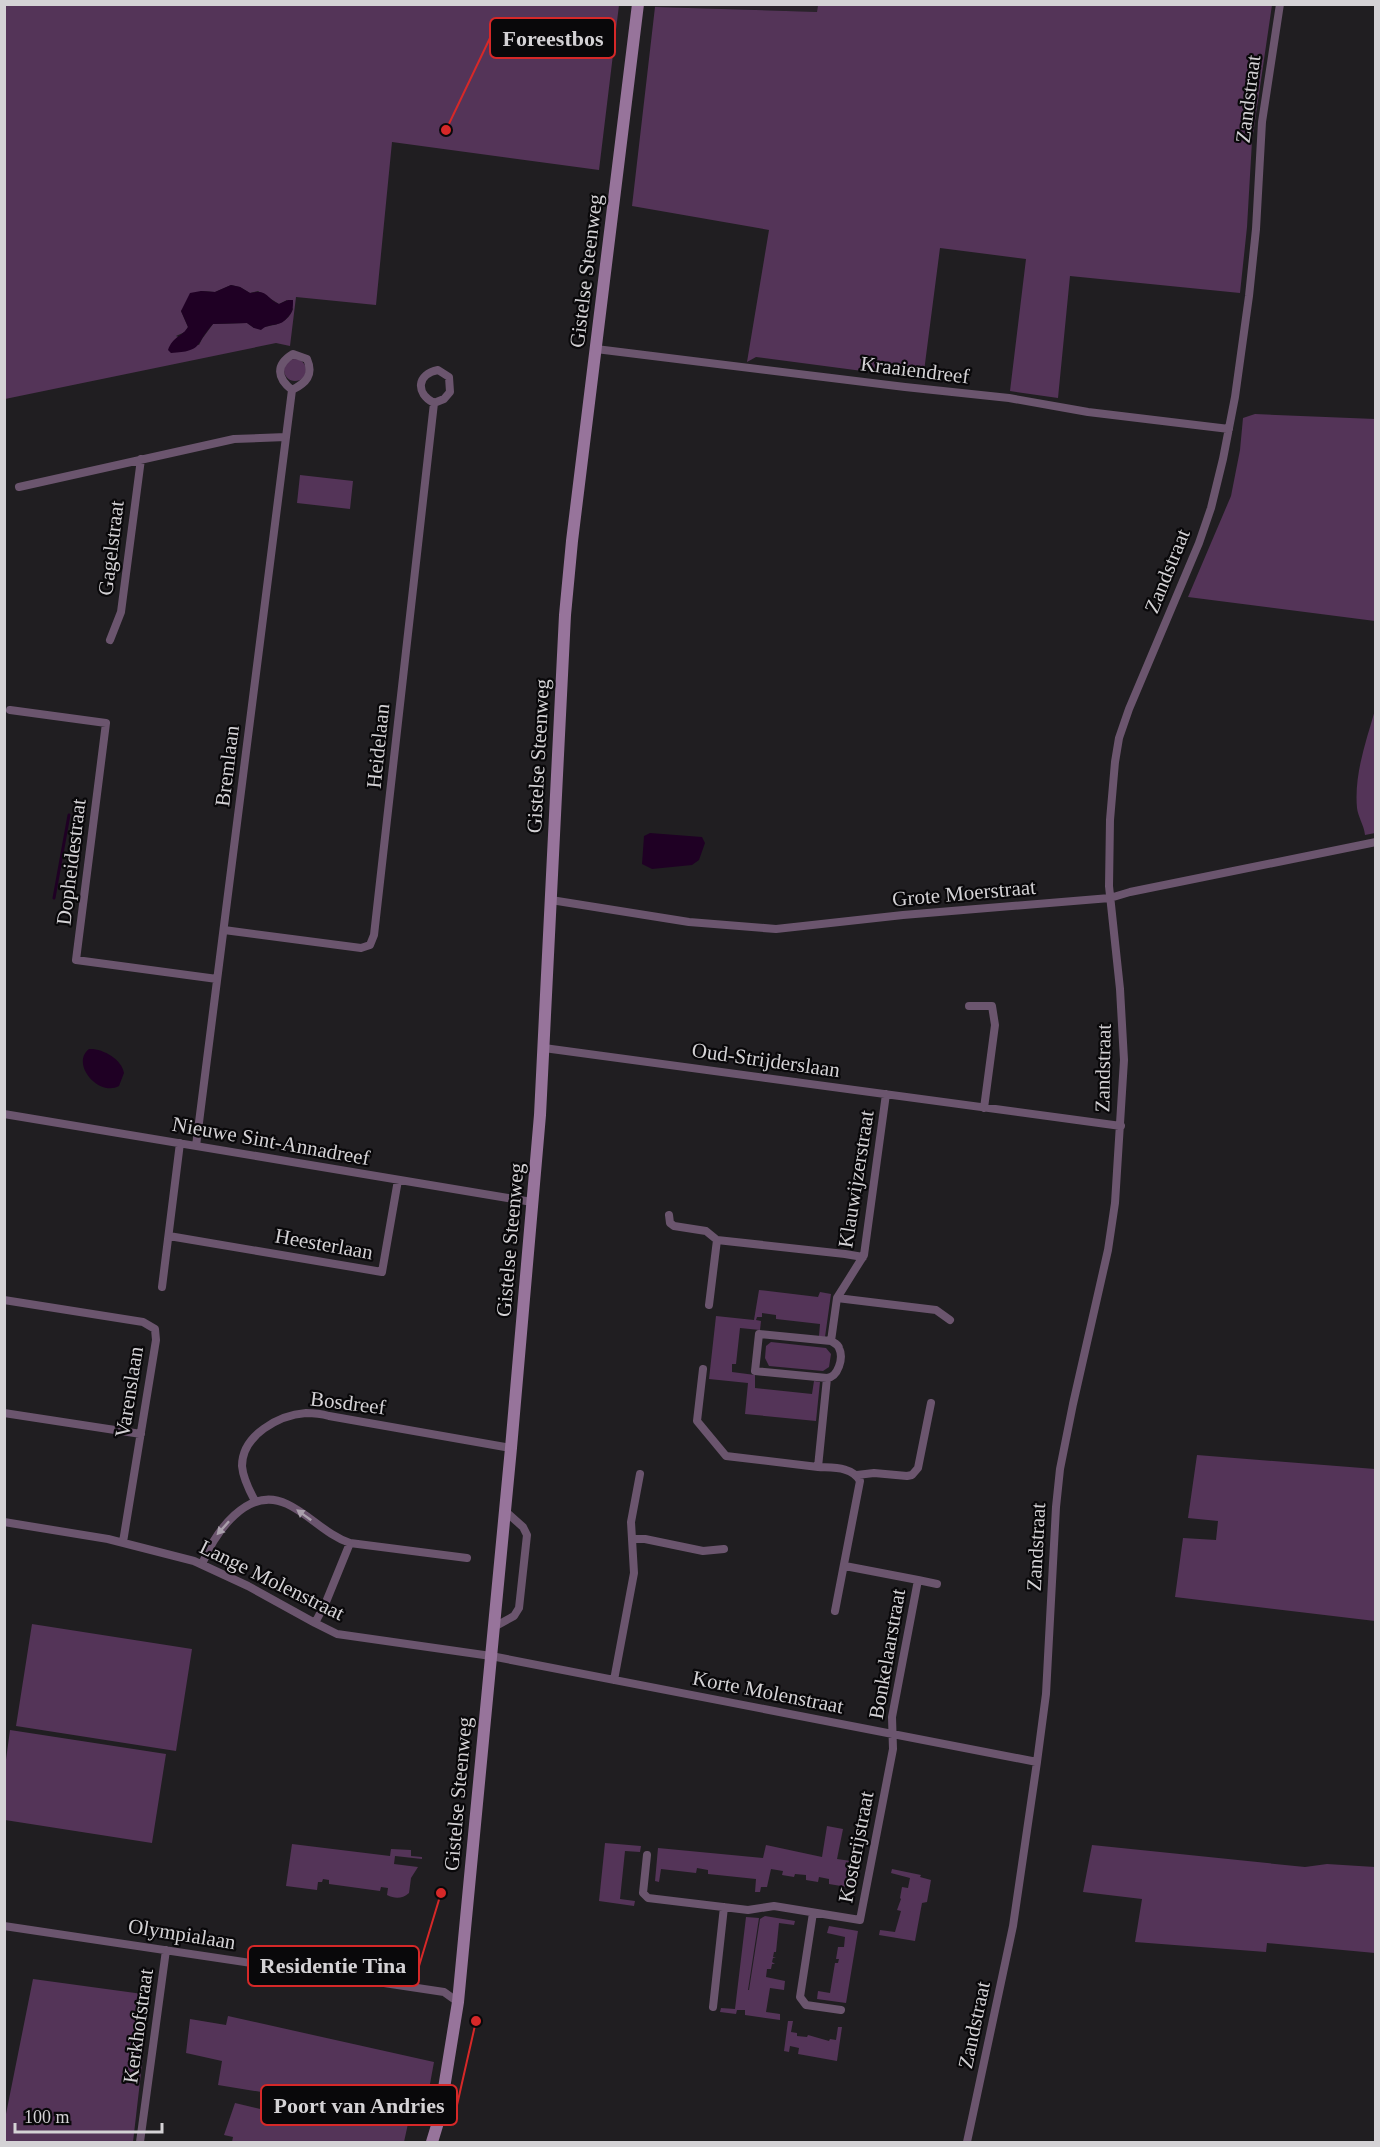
<svg xmlns="http://www.w3.org/2000/svg" width="1380" height="2147" font-family="Georgia,serif">
<rect width="100%" height="100%" fill="#201e21"/>
<path fill="#2a232b" d="M655,4L818,5L817,12L655,7Z"/>
<path fill="#543458" fill-rule="evenodd" d="M5,5H619L599,170L392,142L376,305L296,297L290,346L276,343L5,399ZM231,285L240,287L250,293L258,291L279,304L287,300L293,309C287,326 269,326 254,328L247,323L213,324L202,339L199,345L176,336L185,332L188,327L181,311L201,291L215,292Z
M818,5H1272L1252,141L1247,227L1240,293L1070,276L1058,398L1010,391L1026,259L940,248L923,379L756,357L747,362L769,230L632,206L655,7L817,12Z
M284 370a11 11 0 1 1 22 0a11 11 0 1 1-22 0Z
M1255,414L1375,419V621L1188,597L1231,496L1240,450L1243,418Z
M300,475L353,481L350,509L297,503Z
M1375,710V833L1365,835C1364,825 1358,817 1357,808C1354,774 1366,742 1375,710Z
M759,1290L818,1297L820,1292L831,1294L825,1337L819,1336L820,1324L776,1319V1315L762,1313V1317H757L756,1320L761,1321L760,1330L740,1328L736,1364H732V1372L755,1375V1388L812,1394L814,1381L820,1382L816,1421L745,1414L748,1383L709,1379L716,1316L754,1320Z
M771,1342L826,1348L831,1354L829,1367L823,1371L769,1366L765,1358L766,1346Z
M1197,1455L1375,1469V1621L1175,1597L1183,1538L1216,1540L1218,1521L1188,1518Z
M32,1624L192,1649L176,1751L16,1726Z
M10,1730L166,1754L152,1843L5,1820V1767Z
M827,1826L843,1829L837,1859L851,1861V1863L846,1862L845,1866L860,1870L853,1902L851,1901L853,1888L829,1884V1879L819,1877L818,1882L806,1880V1875L795,1874L794,1877L782,1875L783,1871L771,1869L767,1887H761L760,1892H755L756,1879L708,1874V1870L697,1868L696,1873L661,1869L659,1882L655,1881L658,1848L763,1858L766,1845L822,1857Z
M605,1843L641,1846L640,1852L625,1851L620,1899L635,1901L634,1906L599,1901Z
M292,1844L390,1856L391,1849L411,1850V1856L422,1857V1859L395,1856L394,1864L418,1867L411,1878L409,1893C402,1899 395,1899 387,1895L388,1888L381,1887L380,1891L329,1884V1880L323,1879L322,1882H318L317,1890L286,1886Z
M1092,1845L1305,1867L1327,1864L1375,1867V1953L1267,1943L1266,1952L1135,1942L1142,1899L1083,1892Z
M892,1869L921,1875L920,1877L931,1880L927,1902L922,1903L915,1941L879,1935L880,1930L895,1932L901,1911L897,1910L901,1899L900,1898L902,1887L908,1888L910,1878L891,1873Z
M765,1916L795,1921L794,1925L779,1923L776,1952H774L773,1957L776,1958H773L772,1962L775,1964H772L771,1969H767L766,1977L785,1981L784,1990L770,1988L766,2012L780,2014V2020L745,2015V2010H737L736,2014L720,2012L721,2008L735,2009L746,1917L759,1918L748,1990H749L760,1919Z
M829,1926L858,1931L846,2003L817,1999L818,1991L830,1993L835,1963H838L839,1959H836L838,1947H844L845,1937L827,1933Z
M33,1979L150,1995L133,2142H5V2119Z
M228,2016L434,2062L423,2122L409,2119L404,2142H232L233,2137L224,2135L235,2103L281,2114L283,2107L279,2106L280,2095L218,2085L222,2061L186,2053L190,2019L226,2025Z
M788,2021H793L791,2032L797,2033V2036L807,2037L808,2035L829,2041L830,2039L836,2040L838,2027H842L837,2061L798,2054L799,2048L790,2046L789,2052L784,2051Z"/>
<path fill="#1f0024" d="M231,285L240,287L250,293C269,289 266,299 279,304L288,300H293C293,309 293,312 287,318C279,328 270,322 261,330L254,328L247,323L213,324C194,345 204,351 171,353L168,350C173,336 182,337 188,327L181,311L190,293L201,291L215,292Z
M650,833L702,837L705,843L699,860L692,865L652,869L642,864L644,836Z
M89,1049C102,1048 122,1059 124,1073L119,1086C99,1097 70,1064 89,1049Z"/>
<g fill="none" stroke-linecap="round" stroke-linejoin="round">
<path stroke="#1f0024" stroke-width="3" d="M54,898L69,815"/>
<path stroke="#6b556e" stroke-width="8" d="M596,349L905,387L1009,398L1088,412L1229,429
M19,487L234,439L286,437
M110,640L121,612L141,459
M10,710L106,723L76,960L217,979
M551,900L689,922L776,929L903,915L1110,898L1130,892L1376,842
M224,930L361,948L370,945L374,935L434,403L444,399L450,392L449,377L438,370C417,374 415,393 434,403
M969,1006H992L995,1025L984,1108
M544,1048L1121,1126
M4,1114L532,1202
M196,1146L292,390C306,383 314,375 307,359L293,354C275,365 277,378 292,390
M669,1215L670,1223L674,1226L706,1231L717,1240L845,1254L863,1257
M169,1236L382,1272L398,1180
M162,1287L180,1143
M837,1298L936,1310L950,1320
M4,1300L143,1322L155,1329L156,1340L123,1542
M709,1305L717,1240
M703,1369L697,1421L726,1456L818,1467
M827,1378L755,1371L759,1334L831,1341
M4,1413L141,1434
M857,1475L874,1473L907,1476L912,1475L918,1468L931,1403
M255,1501C249,1490 243,1478 242,1466C242,1435 279,1415 306,1413C314,1413 322,1414 329,1416L511,1448
M4,1522L108,1539L194,1561L248,1586L315,1623L337,1634L491,1656L1037,1762
M632,1539H645L703,1551L724,1549
M202,1564C215,1533 247,1485 287,1504C309,1514 326,1535 350,1543L467,1558
M918,1580L937,1584
M835,1611L860,1481C852,1466 832,1468 818,1467L827,1378C838,1377 844,1358 839,1348C838,1344 834,1343 831,1341L837,1298L864,1255L886,1094
M315,1623L326,1602L350,1543
M494,1627L514,1616L519,1608L527,1535L523,1527L505,1511
M614,1680L634,1573L631,1522L640,1474
M647,1855L643,1893L648,1898L748,1910L774,1906L860,1920L893,1749L892,1717L918,1580L845,1566
M813,1913L800,1997L806,2005L841,2010
M4,1926L444,1992L458,2002
M713,2007L724,1907
M140,2142L166,1950
M967,2142L1013,1926L1037,1762L1046,1694L1056,1507L1060,1469L1073,1404L1108,1250L1115,1203L1124,1060L1120,989L1109,886L1110,820L1115,762L1119,738L1129,709L1199,543L1211,508L1223,459L1235,397L1249,296L1256,229L1262,122L1280,4"/>
<path stroke="#97749b" stroke-width="12" d="M432,2142L439,2119L458,2002L511,1448L540,1115L565,615L572,541L638,4"/>
</g>
<defs><path id="oneway-solid" d="M-6-.8H1V-3.2L6.5 0L1 3.2V.8H-6Z" transform="scale(1.5)"/></defs>
<g fill="#aaa0ac">
<use href="#oneway-solid" transform="translate(304 1515) rotate(-144)"/>
<use href="#oneway-solid" transform="translate(223 1528) rotate(132)"/>
</g>
<g text-anchor="middle" dominant-baseline="central" stroke-width="4.5" stroke-linejoin="round" paint-order="stroke">
<g font-size="21" fill="#d4d2d5" stroke="#09080a">
<text transform="translate(1248 99) rotate(-83)">Zandstraat</text>
<text transform="translate(586 271) rotate(-83)">Gistelse Steenweg</text>
<text transform="translate(915 370) rotate(7)">Kraaiendreef</text>
<text transform="translate(111 548) rotate(-83)">Gagelstraat</text>
<text transform="translate(1167 571) rotate(-68)">Zandstraat</text>
<text transform="translate(378 746) rotate(-84)">Heidelaan</text>
<text transform="translate(538 756) rotate(-87)">Gistelse Steenweg</text>
<text transform="translate(227 766) rotate(-83)">Bremlaan</text>
<text transform="translate(71 862) rotate(-83)">Dopheidestraat</text>
<text transform="translate(964 893) rotate(-5)">Grote Moerstraat</text>
<text transform="translate(766 1060) rotate(8)">Oud-Strijderslaan</text>
<text transform="translate(1103 1068) rotate(-89)">Zandstraat</text>
<text transform="translate(271 1141) rotate(10)">Nieuwe Sint-Annadreef</text>
<text transform="translate(856 1179) rotate(-81)">Klauwijzerstraat</text>
<text transform="translate(510 1240) rotate(-85)">Gistelse Steenweg</text>
<text transform="translate(324 1244) rotate(10)">Heesterlaan</text>
<text transform="translate(129 1392) rotate(-81)">Varenslaan</text>
<text transform="translate(348 1403) rotate(7)">Bosdreef</text>
<text transform="translate(1036 1547) rotate(-87)">Zandstraat</text>
<text transform="translate(272 1580) rotate(26)">Lange Molenstraat</text>
<text transform="translate(887 1654) rotate(-80)">Bonkelaarstraat</text>
<text transform="translate(768 1692) rotate(11)">Korte Molenstraat</text>
<text transform="translate(458 1794) rotate(-85)">Gistelse Steenweg</text>
<text transform="translate(856 1847) rotate(-79)">Kosterijstraat</text>
<text transform="translate(182 1934) rotate(9)">Olympialaan</text>
<text transform="translate(974 2025) rotate(-78)">Zandstraat</text>
<text transform="translate(138 2026) rotate(-82)">Kerkhofstraat</text>
</g>
</g>
<path fill="none" stroke="#d62828" stroke-width="2" d="M446 130L490 38M441 1893L419 1966M476 2021L457 2105"/>
<g fill="#d62828" stroke="#09080a" stroke-width="2">
<circle cx="446" cy="130" r="6"/>
<circle cx="441" cy="1893" r="6"/>
<circle cx="476" cy="2021" r="6"/>
</g>
<g fill="#09080a" stroke="#d62828" stroke-width="2">
<rect x="490" y="18" width="125" height="40" rx="6"/>
<rect x="248" y="1946" width="171" height="40" rx="6"/>
<rect x="261" y="2085" width="196" height="40" rx="6"/>
</g>
<g font-size="22" text-anchor="middle" font-weight="bold" fill="#d4d2d5">
<text x="553" y="46">Foreestbos</text>
<text x="333" y="1973">Residentie Tina</text>
<text x="359" y="2113">Poort van Andries</text>
</g>
<rect width="1380" height="2147" fill="none" stroke="#d4d2d5" stroke-width="12"/>
<path d="M15 2123v9h147v-9" fill="none" stroke="#d4d2d5" stroke-width="3"/>
<text x="24" y="2123" font-size="18" fill="#d4d2d5" stroke="#09080a" stroke-width="4.5" paint-order="stroke">100 m</text>
</svg>
